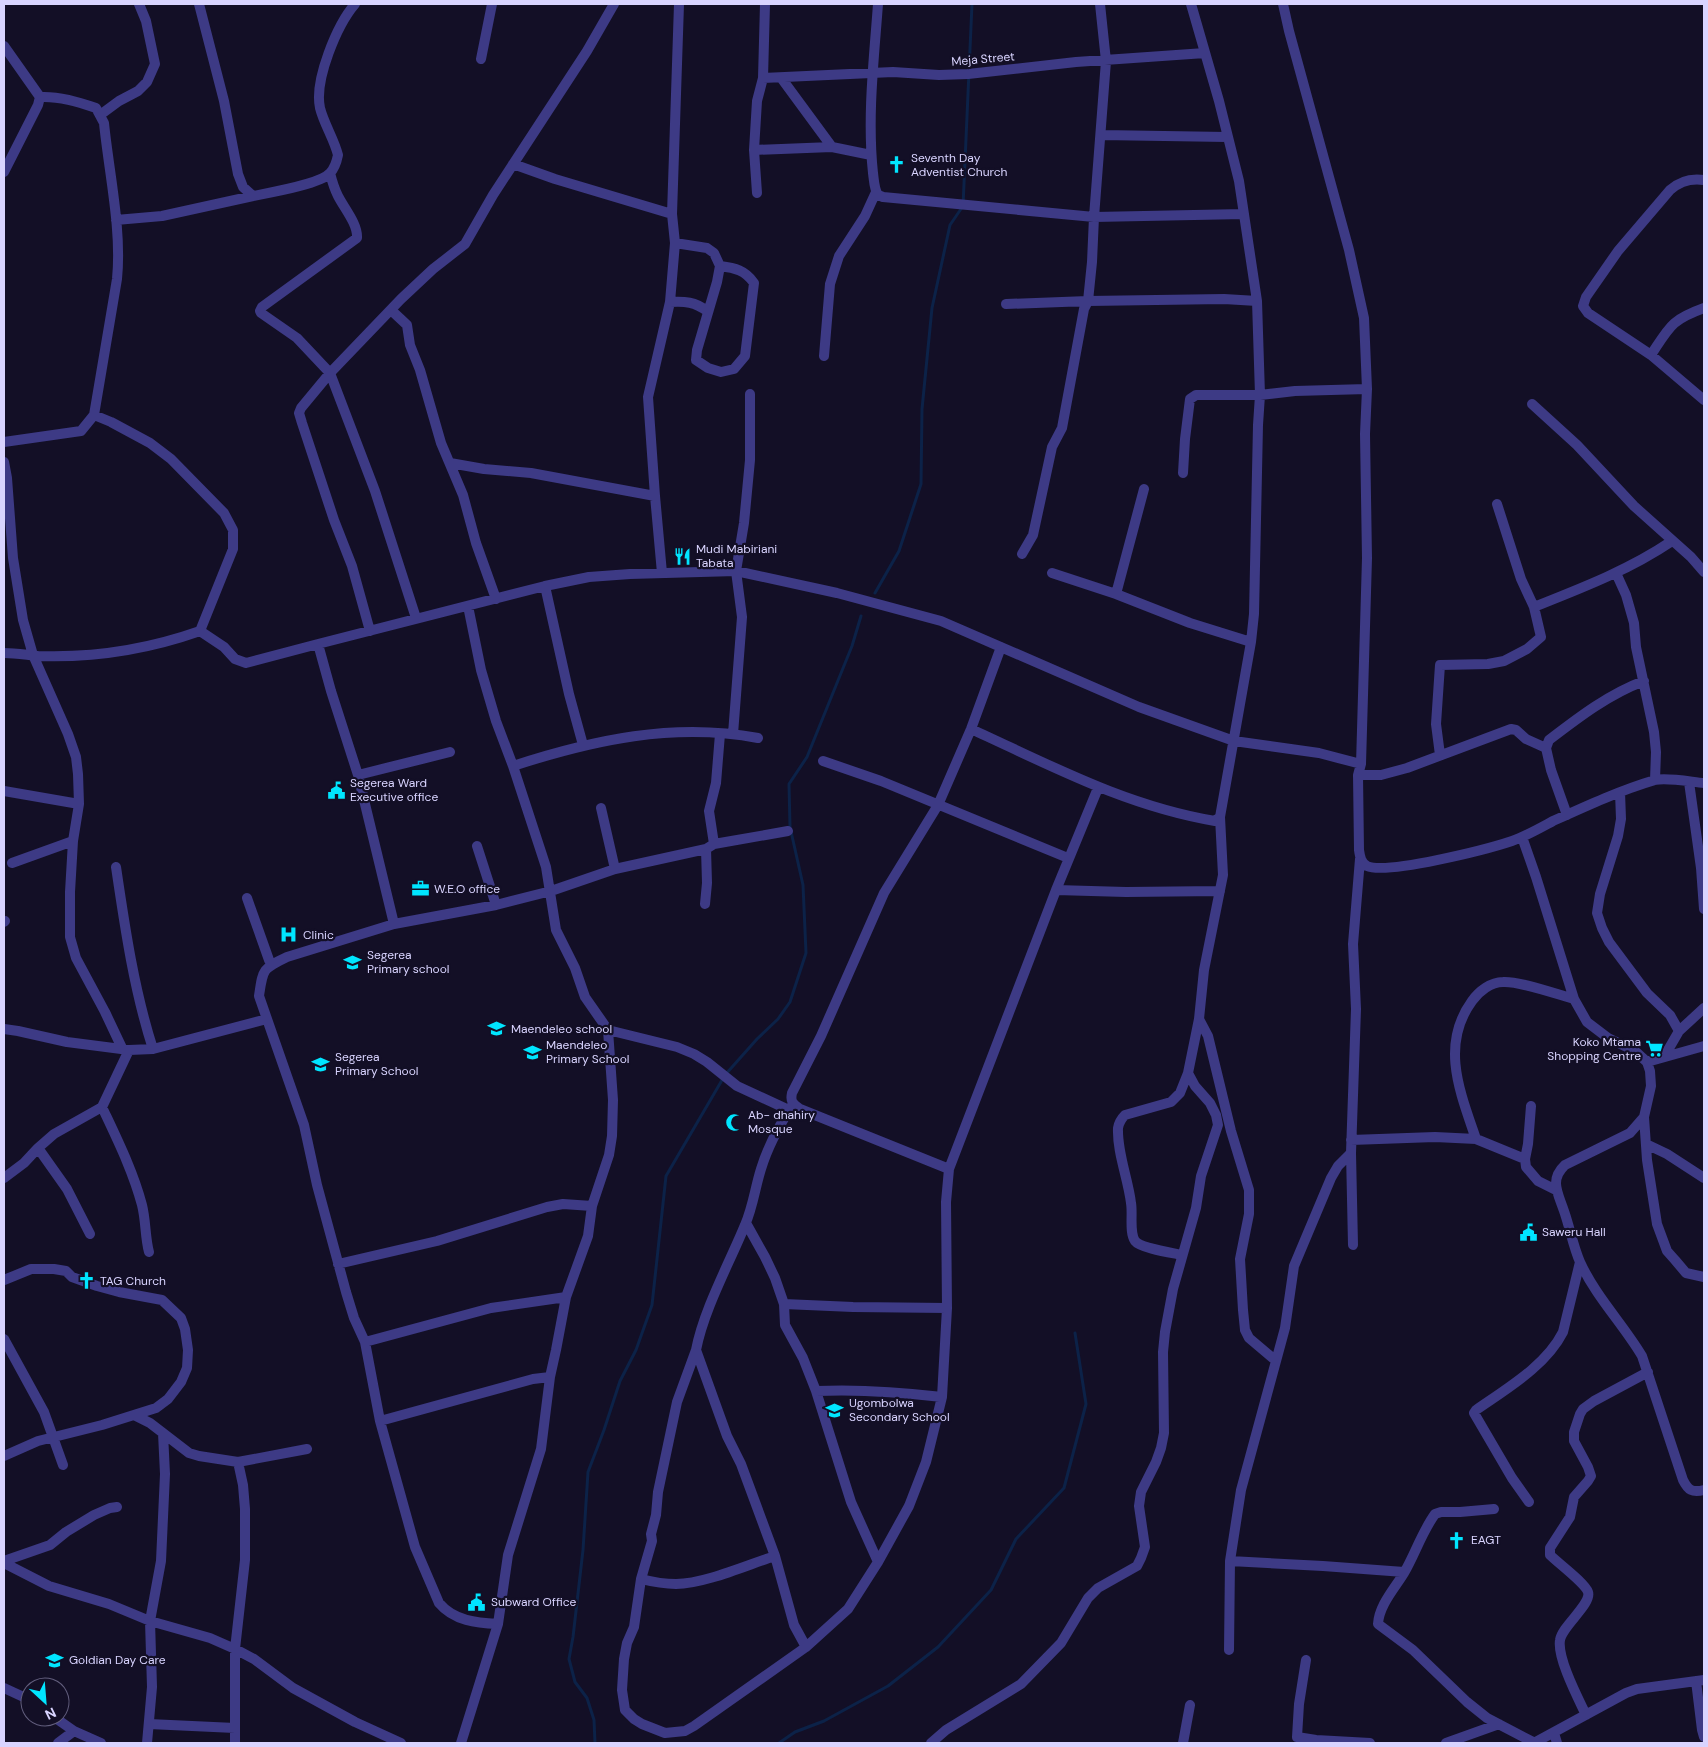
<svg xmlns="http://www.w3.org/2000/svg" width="1708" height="1747" font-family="'DM Sans',sans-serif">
<rect width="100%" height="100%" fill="#130f26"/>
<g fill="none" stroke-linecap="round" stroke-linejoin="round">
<path stroke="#0c2248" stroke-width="3" d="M875,593L899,551L921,484L922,409L932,308L950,225L963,206L972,4
M595,1743L594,1720L587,1698L575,1682L569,1659L573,1637L583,1550L588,1472L604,1430L620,1381L636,1350L652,1305L666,1176L725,1075L757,1039L778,1019L790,1002L806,953L803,885L790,827L789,784L807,757L852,646L861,616
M779,1743L795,1732L824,1721L888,1686L938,1647L991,1590L1016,1539L1064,1488L1086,1404L1075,1333"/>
<path stroke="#3d3a85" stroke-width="10" d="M199,4L224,101L238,174L243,187L253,196C268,193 321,184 330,173C334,169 337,160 338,155C334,139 324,124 320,108C314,80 337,25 355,4
M878,4C874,59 867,117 873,173C874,180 874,189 878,195L883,197L1094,217L1244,214
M1283,4L1289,31L1349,250L1364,318L1367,389L1365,434L1367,558L1361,764L1358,775L1359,850C1360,857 1361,863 1367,866C1387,875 1488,849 1512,841C1526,836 1540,828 1553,821C1586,806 1621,790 1655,780C1666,777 1692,782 1704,783
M4,46L40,97L38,105L4,172
M481,59L492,4
M763,78L893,72L939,75L968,74L1076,62L1205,53
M782,79L832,147L871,155
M100,115L119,101L138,91L147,82L155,64L146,21L139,4
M1101,135L1227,137
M754,150L832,147
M513,164L555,179L672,214
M330,173C332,181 334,188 338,196C344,208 358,224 357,238L262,307L260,311L261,313L297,338L330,373L375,491L416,618
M1704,180C1691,178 1680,181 1670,190L1618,251L1586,297L1583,306L1588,313L1651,355L1704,400
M757,193L754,150L757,101L763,78L765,4
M116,220L162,216L253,196
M675,243L707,248L714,253L720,266L717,282L697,350L696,360L708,368L721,372L734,369L745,356L754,283C745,270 735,268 720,266
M670,302C685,301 695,302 707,311
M1006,304L1088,301L1224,299L1257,301
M391,310L407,325L410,345L420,370L441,443L463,495L476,543L496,599
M1651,355C1670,326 1671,320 1704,308
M824,356L830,284L839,256L865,216L876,192
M1532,404L1577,445L1634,506L1691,557L1704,572
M94,415L111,422L150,443L171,459L224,513L233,530V549L200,631
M4,442L81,431L94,415L117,279C122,230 109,173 104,123L96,108C78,102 59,96 40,97
M4,462L7,478L13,558L23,620L33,655L68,734L76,757L78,774L79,804L73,841L70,892V937L76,958L105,1012L122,1048
M450,463L484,469L531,473L655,496
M1183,473L1185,439L1190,399L1196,395H1260L1295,391L1367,389
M1022,554L1033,535L1052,447L1062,428L1084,309L1088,301L1092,262L1094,217L1106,61L1100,4
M662,573L655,496L648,397L670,302L675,243L672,214L679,4
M1052,573L1116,594L1190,623L1251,642
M1616,573L1626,595L1634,623L1636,647L1654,732L1656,752L1655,780
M545,586L569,694L583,745
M1116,594L1144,489
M1534,607C1582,588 1629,570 1672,541
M370,631L352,566L334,520L302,423L299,413L301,408L330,373L401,299L433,269L465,244L493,195L587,51L614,4
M4,653C15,653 27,655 38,656C92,658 149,649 200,631L224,647L235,659L246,663L318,644
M971,729C1052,766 1126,806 1215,821L1220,817L1251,642L1254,614L1258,425L1260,395L1257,301L1239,181L1219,101L1191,4
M733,734L742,617L736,571L744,523L750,460V394
M1440,755L1436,724L1440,665L1488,664L1504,661L1527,649L1541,637L1534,607L1521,579L1497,504
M823,761L881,781L1068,858
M513,766C593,740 674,722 758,738
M358,775L450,752
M1358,775H1381L1407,768L1511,729L1516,730L1526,739L1546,748
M1689,782L1701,868L1704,909
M4,791L79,804
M1620,792L1621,819L1618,836L1600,894L1597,913L1602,928L1609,942L1647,993L1670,1015L1679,1031
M601,808L615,869
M1567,815L1551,770L1546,748L1549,740C1579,717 1609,694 1644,681
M1522,837L1536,877L1574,999L1587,1022L1608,1038L1635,1051L1647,1062L1650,1071L1651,1086L1644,1117L1647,1160L1657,1224L1667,1251L1675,1260L1686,1273L1704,1277
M714,844L788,831
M477,846L496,905
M12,863L73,841
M116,867C125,928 134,990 153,1049
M1056,890L1126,892L1220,891
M247,898L269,960L272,964
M705,904L707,883L706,849
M4,922L5,921
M394,924L358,775L331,691L318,644L545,586L589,577L630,574L736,571L837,593L941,621L1139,707L1234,741L1319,753L1361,764
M1199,1019L1208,1036L1231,1131L1249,1190V1214L1240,1259L1243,1310L1245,1330L1249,1338L1275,1360
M4,1029L18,1031L67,1042L129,1050L153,1049L267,1019
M608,1030L677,1047L694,1054L707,1062L737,1086L789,1110
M1664,1057L1679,1031L1704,1008
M1647,1062L1704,1046
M793,1104C780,1124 768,1146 761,1169C755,1188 753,1207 745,1225C729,1264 704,1309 696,1350L727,1436L741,1464L775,1556L794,1625L806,1647
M1531,1106L1528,1144L1525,1159L1526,1167L1538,1181L1556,1190
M102,1107C117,1139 133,1171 142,1205C146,1221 145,1237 149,1252
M1644,1117L1630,1133L1565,1165C1549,1180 1558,1193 1564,1211C1570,1228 1573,1246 1580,1262C1596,1297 1623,1324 1642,1356L1683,1480C1688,1490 1692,1493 1704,1490
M1351,1140L1435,1137L1476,1139
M1646,1144L1667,1154L1704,1178
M38,1148L67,1189L90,1234
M1525,1159L1476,1139C1460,1092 1440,1045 1472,1001C1479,991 1491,982 1503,982C1520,981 1556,994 1574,999
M949,1169L800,1109C793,1104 790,1102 792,1093L821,1036L884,893L938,805L971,729L1001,647
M4,1178L24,1163L38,1148L54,1134L102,1107L129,1050
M746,1223L765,1257L775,1278L784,1304L785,1325L803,1358L816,1391L851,1502L878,1562
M1353,1245L1351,1153L1356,1009L1353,944L1360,859
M1182,1255C1173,1253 1140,1248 1135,1241C1129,1232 1133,1214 1131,1203C1128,1178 1117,1153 1118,1128C1119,1122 1121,1119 1125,1115L1171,1102L1180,1093L1188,1073L1199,1019L1204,970L1223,875L1220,817
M338,1264L437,1241L547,1207L563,1204L592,1206
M4,1280L31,1269H54L66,1271L72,1277L97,1286L119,1292L162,1300L181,1318L185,1329L188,1350L187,1368L181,1382L168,1399L156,1408L102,1425L38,1441L4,1456
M784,1304L853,1307L947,1308
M4,1339L44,1412L63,1465
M365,1342L491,1308L566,1297
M696,1350L677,1402L658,1492L656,1515L651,1534L652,1541L641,1579L634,1627L627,1643L624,1659L622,1690L625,1710L634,1719L642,1724L665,1733L685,1731L694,1726L806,1647L848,1609L878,1562L909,1506L926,1462L942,1397L947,1308L946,1202L949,1169L1056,890L1098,788
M816,1391C858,1389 900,1392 942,1397
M134,1415L150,1423L163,1433L165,1474L161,1561L150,1621L152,1687L147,1743
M380,1421L533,1379L550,1377
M163,1433L189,1453L199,1456L238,1462L307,1449
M1529,1502L1512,1478L1474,1413L1476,1410C1506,1389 1546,1366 1563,1332L1580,1262
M1494,1509L1460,1512H1441L1435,1514C1422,1532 1415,1554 1404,1573C1395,1588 1379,1605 1378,1624L1413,1650L1467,1702L1487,1718L1535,1743
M4,1561L50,1545L66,1532L94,1515L110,1508L117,1507
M1230,1561L1323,1566L1404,1572
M4,1563L49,1586L109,1604L150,1621L210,1638L235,1649L254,1659L293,1688L355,1722L401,1743
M641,1579C653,1582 664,1584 676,1584C704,1584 747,1565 775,1556
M498,1624C477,1623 454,1621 439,1603L415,1547L380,1421L365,1342L354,1318L346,1292L317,1185L304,1125L259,996C263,969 262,969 287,957L394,924L496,905L551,891L615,869L706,849L714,844L709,811L716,783L720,734
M1229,1650L1230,1561L1241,1490L1285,1328L1294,1266L1331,1178L1338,1166L1351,1153
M1306,1660L1299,1704L1297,1737L1316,1740L1370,1743
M1696,1681L1702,1730L1704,1737
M4,1688L30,1700
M1586,1715C1578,1698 1557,1658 1560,1640C1562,1626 1592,1604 1588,1592C1585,1583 1558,1563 1550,1555V1548L1570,1517L1574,1497L1588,1481L1591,1476L1588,1467L1574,1441V1432L1580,1414L1583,1409L1594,1401L1648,1372
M54,1717L74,1731L101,1743
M149,1724L235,1728
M1554,1733L1557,1743
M58,1743L74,1731
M235,1743V1649L245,1560V1509L243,1485L238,1462
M461,1743L498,1624L508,1555L541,1449L550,1377L556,1350L566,1297L588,1236L592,1206L609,1155L612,1136L613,1100L608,1030L585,997L575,968L556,930L546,867L513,766L496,721L481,670L468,606
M931,1743L946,1730L1021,1684L1061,1643L1088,1598L1098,1588L1137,1566L1141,1558L1145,1547L1139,1506L1141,1492L1156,1462L1161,1448L1164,1433L1163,1352L1165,1332L1173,1289L1196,1208L1201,1176L1218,1125L1216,1115L1210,1103L1195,1086L1188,1073
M1183,1743L1190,1705
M1446,1743L1499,1724
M1534,1743L1626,1693L1637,1689L1704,1680"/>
</g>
<defs>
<symbol id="church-bare" viewBox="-9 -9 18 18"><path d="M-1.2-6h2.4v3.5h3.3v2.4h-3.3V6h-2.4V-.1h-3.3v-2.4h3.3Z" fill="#00e5ff" stroke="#130f26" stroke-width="2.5" paint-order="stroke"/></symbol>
<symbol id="restaurant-bare" viewBox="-9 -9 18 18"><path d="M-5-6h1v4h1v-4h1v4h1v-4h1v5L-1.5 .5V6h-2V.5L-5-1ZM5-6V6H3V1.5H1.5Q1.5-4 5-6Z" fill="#00e5ff" stroke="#130f26" stroke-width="2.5" paint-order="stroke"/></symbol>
<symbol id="civic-bare" viewBox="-9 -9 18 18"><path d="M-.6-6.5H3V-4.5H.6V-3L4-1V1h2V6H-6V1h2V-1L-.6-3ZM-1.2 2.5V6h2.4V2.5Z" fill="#00e5ff" stroke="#130f26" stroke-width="2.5" paint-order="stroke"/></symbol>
<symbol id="office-bare" viewBox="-9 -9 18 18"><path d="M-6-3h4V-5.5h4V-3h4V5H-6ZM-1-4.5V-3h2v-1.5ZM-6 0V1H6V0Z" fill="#00e5ff" stroke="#130f26" stroke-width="2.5" paint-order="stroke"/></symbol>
<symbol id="hospital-bare" viewBox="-9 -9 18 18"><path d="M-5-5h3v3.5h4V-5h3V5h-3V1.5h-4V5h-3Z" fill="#00e5ff" stroke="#130f26" stroke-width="2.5" paint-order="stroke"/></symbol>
<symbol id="school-bare" viewBox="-9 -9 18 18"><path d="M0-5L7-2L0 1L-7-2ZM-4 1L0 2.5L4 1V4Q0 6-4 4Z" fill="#00e5ff" stroke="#130f26" stroke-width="2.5" paint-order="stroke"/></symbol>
<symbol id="supermarket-bare" viewBox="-9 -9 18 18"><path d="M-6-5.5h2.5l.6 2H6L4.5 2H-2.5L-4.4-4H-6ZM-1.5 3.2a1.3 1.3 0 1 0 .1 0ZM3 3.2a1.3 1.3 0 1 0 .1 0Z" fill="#00e5ff" stroke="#130f26" stroke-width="2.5" paint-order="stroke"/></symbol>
<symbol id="mosque-bare" viewBox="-9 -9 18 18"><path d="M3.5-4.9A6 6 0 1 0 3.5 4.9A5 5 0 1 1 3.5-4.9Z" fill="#00e5ff" stroke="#130f26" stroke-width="2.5" paint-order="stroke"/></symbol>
</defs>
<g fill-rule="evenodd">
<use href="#church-bare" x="884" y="152" width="25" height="25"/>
<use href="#restaurant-bare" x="670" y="544" width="25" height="25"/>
<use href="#civic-bare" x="324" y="778" width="25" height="25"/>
<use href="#office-bare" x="408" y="876" width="25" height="25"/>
<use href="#hospital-bare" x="276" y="922" width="25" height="25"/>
<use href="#school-bare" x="340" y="950" width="25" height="25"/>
<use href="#school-bare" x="484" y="1016" width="25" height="25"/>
<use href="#supermarket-bare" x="1642" y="1036" width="25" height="25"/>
<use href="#school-bare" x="520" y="1040" width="25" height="25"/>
<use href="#school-bare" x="308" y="1052" width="25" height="25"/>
<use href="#mosque-bare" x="722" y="1110" width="25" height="25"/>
<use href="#civic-bare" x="1516" y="1220" width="25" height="25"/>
<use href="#church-bare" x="74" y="1268" width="25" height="25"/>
<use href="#school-bare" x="822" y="1398" width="25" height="25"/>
<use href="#church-bare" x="1444" y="1528" width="25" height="25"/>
<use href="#civic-bare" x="464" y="1590" width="25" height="25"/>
<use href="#school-bare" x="42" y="1648" width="25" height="25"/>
</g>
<g text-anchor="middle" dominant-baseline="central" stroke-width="4.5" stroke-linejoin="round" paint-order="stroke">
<g font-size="12" fill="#d9d4ff" stroke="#130f26">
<text transform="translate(983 59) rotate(-5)">Meja Street</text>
</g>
<g font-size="12" fill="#d9d4ff" stroke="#130f26" text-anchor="start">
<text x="911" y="158">Seventh Day<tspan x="911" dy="14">Adventist Church</tspan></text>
<text x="696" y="549">Mudi Mabiriani<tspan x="696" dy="14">Tabata</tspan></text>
<text x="350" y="783">Segerea Ward<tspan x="350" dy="14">Executive office</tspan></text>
<text x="434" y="889">W.E.O office</text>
<text x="303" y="935">Clinic</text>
<text x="367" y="955">Segerea<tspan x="367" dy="14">Primary school</tspan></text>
<text x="511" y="1029">Maendeleo school</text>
<text x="1641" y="1042" text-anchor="end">Koko Mtama<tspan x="1641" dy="14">Shopping Centre</tspan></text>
<text x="546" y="1045">Maendeleo<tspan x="546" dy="14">Primary School</tspan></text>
<text x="335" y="1057">Segerea<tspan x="335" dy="14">Primary School</tspan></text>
<text x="748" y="1115">Ab- dhahiry<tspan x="748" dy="14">Mosque</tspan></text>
<text x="1542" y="1232">Saweru Hall</text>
<text x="100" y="1281">TAG Church</text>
<text x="849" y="1403">Ugombolwa<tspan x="849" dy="14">Secondary School</tspan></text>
<text x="1471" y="1540">EAGT</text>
<text x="491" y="1602">Subward Office</text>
<text x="69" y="1660">Goldian Day Care</text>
</g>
</g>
<rect width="1708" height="1747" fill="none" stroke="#d9d4ff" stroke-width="10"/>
<g transform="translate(45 1702) rotate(154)"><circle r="24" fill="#130f26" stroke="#625e7d"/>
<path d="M0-4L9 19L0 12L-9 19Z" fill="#00e5ff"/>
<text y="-8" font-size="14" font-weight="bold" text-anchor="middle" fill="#d9d4ff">N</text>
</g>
</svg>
